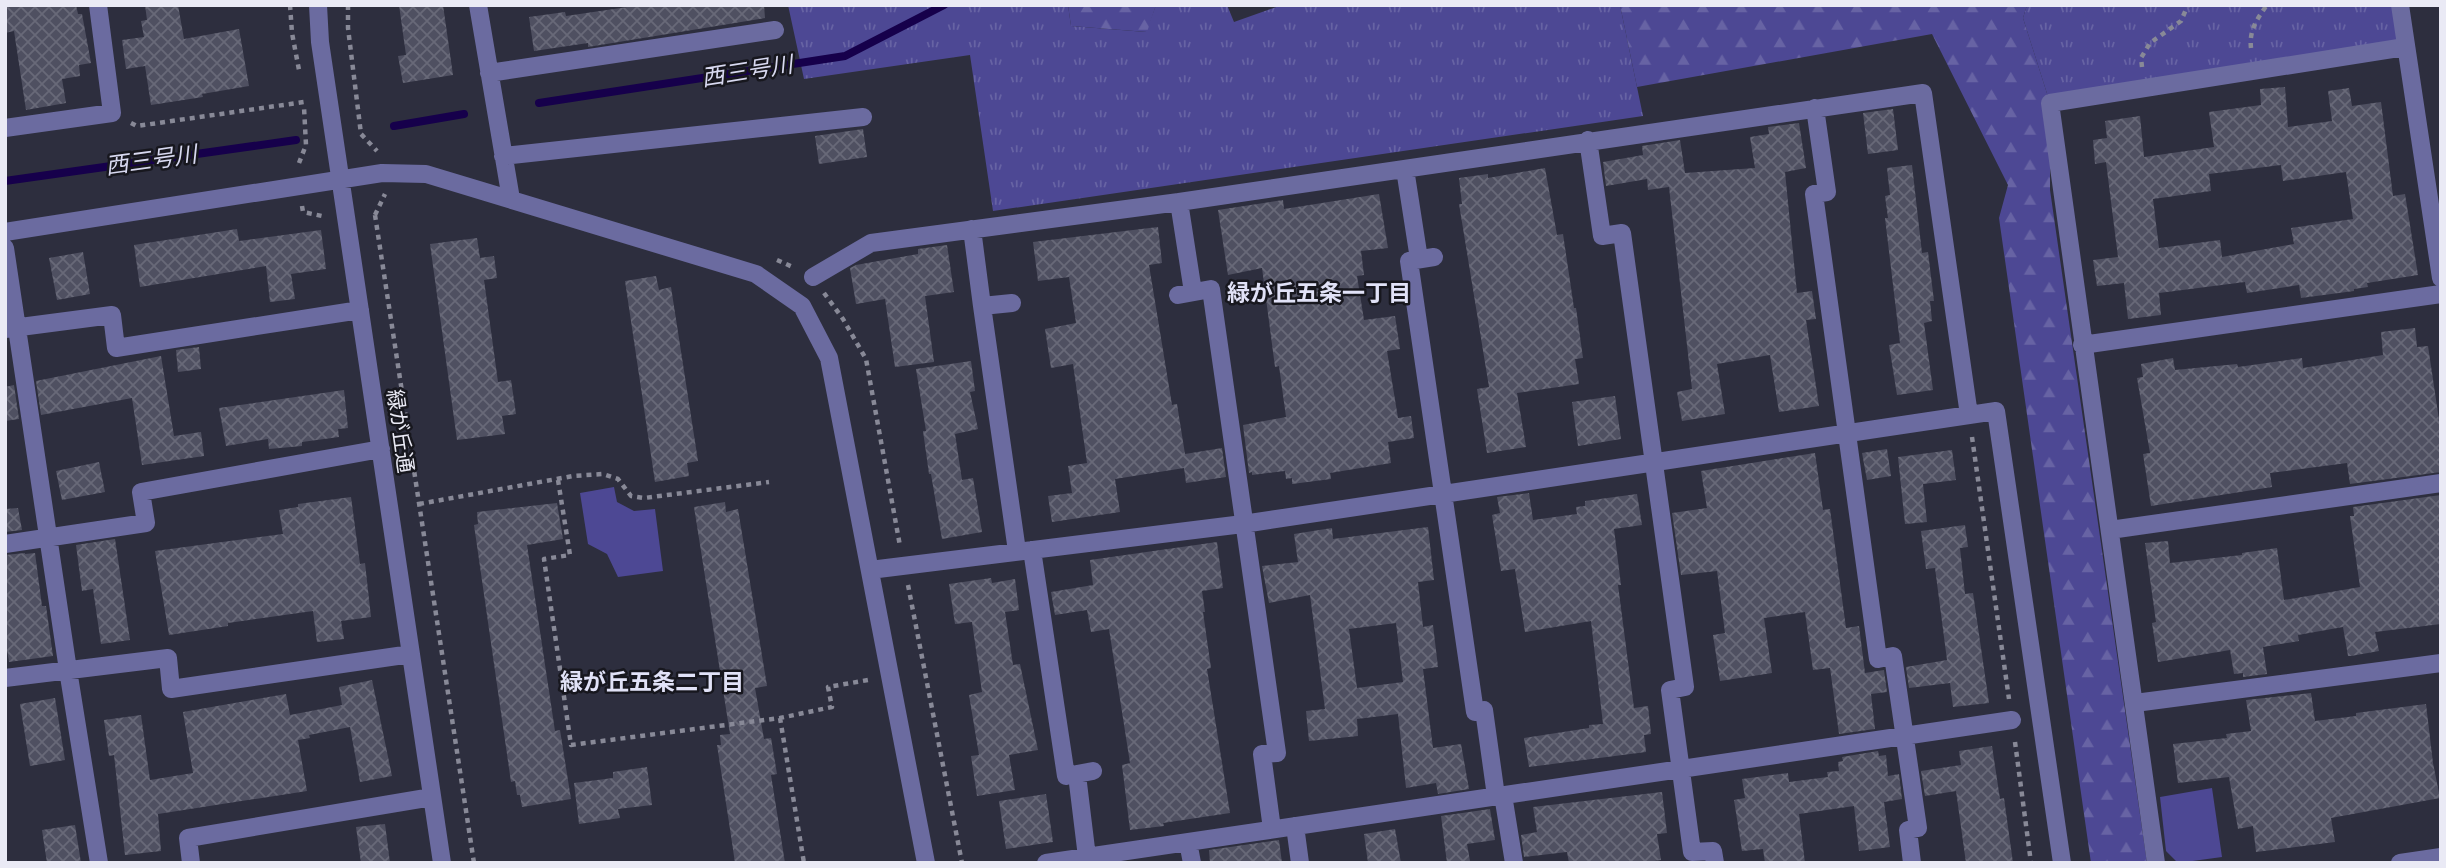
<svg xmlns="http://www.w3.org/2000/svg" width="2446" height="868" font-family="'Asap Condensed','Noto Sans JP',sans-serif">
<defs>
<pattern id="grass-tufts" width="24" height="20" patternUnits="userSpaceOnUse" patternTransform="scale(1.75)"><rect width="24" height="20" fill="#4d4894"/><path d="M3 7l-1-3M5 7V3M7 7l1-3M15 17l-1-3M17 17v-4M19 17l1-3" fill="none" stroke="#6763a4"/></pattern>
<pattern id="forest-firs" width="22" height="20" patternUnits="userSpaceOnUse" patternTransform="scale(1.75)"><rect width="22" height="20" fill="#4d4894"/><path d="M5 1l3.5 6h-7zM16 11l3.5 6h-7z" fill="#6763a4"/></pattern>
<pattern id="building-cross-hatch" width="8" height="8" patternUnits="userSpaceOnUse" patternTransform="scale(1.75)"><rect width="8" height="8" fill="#4f5061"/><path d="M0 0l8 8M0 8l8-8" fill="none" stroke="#686978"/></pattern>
</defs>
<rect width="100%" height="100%" fill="#2d2e3e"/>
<path fill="url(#grass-tufts)" d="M788,5H1068L1071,26L1146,32L1156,5H1227L1234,22L1282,5H1620L1643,116L993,211L970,55L804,79Z
M2027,5H2400L2405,47L2050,103L2023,18Z"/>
<path fill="url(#forest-firs)" d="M1068,5H1156L1147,32L1071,26Z
M1620,5H2027L2023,18L2050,103V190L2147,863H2091L1999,218L2008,185L1932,34L1637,87Z"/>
<path fill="#4d4894" d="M614,487L617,502L634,511L655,509L663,571L618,577L607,554L588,544L580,493Z
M2212,788L2222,857L2178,863L2166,851L2160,797Z"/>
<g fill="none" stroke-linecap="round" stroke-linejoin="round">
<path stroke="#16004b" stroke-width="8" d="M539,103L845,56L944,5
M394,126L464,114
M5,181L296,140"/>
</g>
<path fill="url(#building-cross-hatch)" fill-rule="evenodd" d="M5,5H76L78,14H82L91,63L79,65L80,76L62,79L66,103L26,110L14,31L5,33Z
M145,5H178L184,39L239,29L249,86L202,94L203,97L151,105L145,66L126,69L122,40L144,37L141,21L147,20Z
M399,5H443L453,75L403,83L398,56L406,55Z
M641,5H764L765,18L588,47V43L534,51L529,17L565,12L566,16Z
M2285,87L2288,127L2332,121L2328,91L2349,88L2352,106L2381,102L2393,196L2405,194L2418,275L2367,283L2368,287L2354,289V291L2301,298L2299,285L2247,293L2245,282L2159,293L2161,315L2128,319L2124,283L2097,286L2093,260L2118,257L2106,162L2095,164L2093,140L2107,138L2105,121L2140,116L2144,157L2214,147L2209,112L2261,105L2260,89ZM2281,165L2283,181L2346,172L2353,219L2291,228L2294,244L2222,257L2220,240L2159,248L2153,199L2211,191L2209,174Z
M1893,109L1898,150L1868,154L1863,113Z
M1799,123L1806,168L1785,172L1797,293L1812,291L1816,319L1806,320L1819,406L1779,412L1770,355L1717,364L1725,414L1682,421L1677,392L1692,389L1669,187L1648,190L1647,179L1606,186L1603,162L1643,155L1642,146L1680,140L1685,173L1755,168L1750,137L1769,134L1768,127Z
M863,129L867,157L819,164L815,136Z
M1912,165L1922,253L1928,252L1934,301H1930L1932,321L1924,323L1933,390L1897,395L1889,345L1900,343L1885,218H1888L1885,196L1890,195L1887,168Z
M1545,168L1557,235L1563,234L1574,308H1576L1583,358L1575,359L1579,384L1517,393L1526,447L1487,453L1477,389L1489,387L1459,204H1462L1459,178L1488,174V178Z
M1379,194L1388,248L1361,251L1364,275L1357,276L1364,320L1395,316L1400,349L1387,351L1398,418L1411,416L1414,438L1388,442L1391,463L1330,473L1331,479L1292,484V478L1286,479L1285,471L1252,475V472L1249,473L1243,425L1286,417L1279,366L1275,367L1262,268L1228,275L1218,210L1283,200L1284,209Z
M1158,227L1162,263L1149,265L1172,405L1177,404L1185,454L1222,448L1226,477L1186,483L1184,468L1115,479L1120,512L1052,522L1048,496L1072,493L1068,466L1087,463L1073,364L1051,368L1045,329L1076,323L1069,277L1038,281L1033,242Z
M237,229L239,241L321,230L326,269L291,274L295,299L270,302L266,266L140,287L134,245Z
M477,238L480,258L494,256L497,278L484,280L498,382L511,380L516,414L502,416L505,434L457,440L430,244Z
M947,245L954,292L925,296L934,362L895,367L885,299L856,304L850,268L856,265L918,254V249Z
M83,252L90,294L57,300L49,258Z
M656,276L659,290L671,287L698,461L687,463L689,476L655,482L625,281Z
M2415,328L2417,347L2428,346L2441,433V472L2350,484L2347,463L2270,473L2272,487L2151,506L2143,454L2150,453L2137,378L2143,377L2141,364L2173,358L2175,370L2237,364L2238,367L2302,358L2303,368L2383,355L2381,332Z
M199,347L201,369L178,372L176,350Z
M161,356L174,436L201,432L204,456L142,465L132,398L41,415L36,381Z
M971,361L975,391L970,392L978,429L955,434L962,480L973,478L982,532L942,539L931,474H929L923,431H926L916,369Z
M14,385L19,419L5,421V387Z
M344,390L348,428L338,429L339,437L302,442V446L269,449L268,439L226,446L219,408Z
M1615,396L1621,439L1578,446L1572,402Z
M1887,449L1891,476L1867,480L1862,453Z
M1952,450L1956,480L1923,484L1927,522L1905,524L1898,457Z
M1815,453L1823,510L1830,509L1846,628L1859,626L1865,673L1884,670L1887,692L1871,694L1875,729L1839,734L1830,668L1813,670L1805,612L1764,618L1772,673L1720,681L1713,635L1725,633L1717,571L1681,575L1672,513L1707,508L1701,471Z
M99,462L105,492L62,500L56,471Z
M1529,493L1533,520L1577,514L1576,507L1585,506V501L1637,494L1642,525L1614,529L1621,585H1618L1634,708L1648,706L1651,734L1644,735L1646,752L1529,767L1524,738L1589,728V725L1603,724L1591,621L1525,632L1515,569L1501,571L1492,515L1500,513L1497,497Z
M2441,495V624L2375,632L2379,651L2351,656H2348L2343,627L2298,635L2299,641L2263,647L2267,674L2243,677V673L2234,674L2230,650L2158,662L2152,623L2156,622L2145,543L2168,541L2170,563L2242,555V553L2277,548L2284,600L2360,587L2350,516H2354L2353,507Z
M351,497L360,564L365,563L371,617L341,621L344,639L317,642L313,611L228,623V626L169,635L155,551L283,534L279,510L298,507V504Z
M725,502L726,512L738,509L767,686L755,688L764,739L771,738L777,774L771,775L785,863H735L730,829L717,745H721L720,735L730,734L694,507Z
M557,503L563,539L527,545L555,731L560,730L571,799L522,807L520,795H517L515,781L511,782L474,525L478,524L477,512Z
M18,508L22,530L5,532V509Z
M1965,525L1968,547L1960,548L1965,594L1973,593L1989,703L1953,707L1950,683L1909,688L1906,667L1947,660L1935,568L1926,569L1921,531Z
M1428,527L1434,580L1418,582L1423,627L1433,625L1438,667L1423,669L1433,748L1461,744L1469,789L1438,794L1436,783L1406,788L1398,714L1357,719L1358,736L1309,741L1306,711L1325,709L1310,595L1269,603L1262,566L1298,562L1294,534L1332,528L1333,539ZM1396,623L1403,682L1357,688L1349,629Z
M115,539L130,640L101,644L93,589L82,591L76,545Z
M1217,542L1223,588L1202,591L1205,612H1203L1211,668L1207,669L1230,813L1163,823L1164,826L1130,830L1122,765L1130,763L1109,629L1091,632L1087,610L1055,615L1051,592L1093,585L1090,560Z
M25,553V554L35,553L42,606H46L53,656L9,662L5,638V555Z
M991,578L992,583L1015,579L1019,610L1005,612L1013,665L1020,664L1038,750L1009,755L1015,790L977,796L971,756L979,755L969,695L982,692L972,622L955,624L949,584Z
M372,680L392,776L360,782L350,727L309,735L310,738L298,740L307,791L158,814L161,851L125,855L114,755L109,756L104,720L141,715L150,780L193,773L183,712L286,694L290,715L342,705L339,687Z
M2311,693L2315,721L2356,716V713L2426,704L2433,763L2440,798L2331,818L2335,842L2256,852L2253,826L2238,829L2229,777L2178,783L2173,744L2227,738L2226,734L2251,731L2246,700Z
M55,698L65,760L30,766L20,704Z
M1992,746L2000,799L2004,798L2013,863H1966L1956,791L1925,796L1921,771L1961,765L1959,751Z
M1878,751L1879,756L1886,755L1888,776L1899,774L1902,799L1884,802L1890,847L1859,851L1854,806L1799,814L1805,863H1765L1763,849L1742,851L1734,800L1745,798L1742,779L1788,773L1789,782L1828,777L1827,772L1839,771L1838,762L1843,761L1842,757Z
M647,767L652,805L618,809L620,818L579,824L574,783L613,778V772Z
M1662,792L1667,833L1657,834L1661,860L1641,863H1569L1567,852L1524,857L1521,835L1537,832L1533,807Z
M1046,794L1053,842L1006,849L999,801Z
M1490,809L1495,840L1467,844L1470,861L1447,863L1441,816Z
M385,824L390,863H361L356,827Z
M75,825L81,863H47L42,830Z
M1395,829L1401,863H1368L1364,834Z
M1279,840L1282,863H1210L1209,850Z"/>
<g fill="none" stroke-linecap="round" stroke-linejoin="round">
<path stroke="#888997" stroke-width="4.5" stroke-dasharray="5 5" stroke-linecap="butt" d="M290,5L292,33L299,70
M348,5V28L361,134L377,151
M2251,48C2249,30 2257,19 2267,5
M2142,67L2141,58L2150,43L2181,21L2188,5
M131,123L137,126L304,102
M299,163L306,145L304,107
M302,206L303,212L322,216
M375,215L474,863
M375,215L385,194
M777,260L795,268
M824,293L843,319L866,359L900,546
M1972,437L2009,699
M558,480L570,555L544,559L571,745L780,718L832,707L828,687L868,680
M419,504L573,476L603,474L618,479L631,496L644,498L769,482
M908,585L962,863
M780,718L804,863
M2015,742L2031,863"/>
<path stroke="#6b6ba0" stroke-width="18" d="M318,5L320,42L442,863
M478,5L511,199
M2400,5L2441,278
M489,73L775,30
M1815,108L1827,192L1814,194L1878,659L1893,656L1918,828L1908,830L1912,863
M5,128L112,113L98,5
M1588,140L1602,236L1622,233L1685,687L1670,690L1692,852L1713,851L1715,863
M503,156L863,117
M1405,169L1419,259
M1179,202L1193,292
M972,229L982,306
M5,232L382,173L426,174L756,274L802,306L829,358L926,863
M5,248L68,670L99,863
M1434,257L1409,261L1475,712L1484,710L1496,796
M813,277L871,243L1179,202L1923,93L1969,415
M1178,295L1211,289L1277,753L1262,754L1272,829
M1012,303L982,306L1017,551
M5,329L112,315L116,348L360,310
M2082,345L2441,294
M2110,530L2441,483
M5,544L146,523L141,492L381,449
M1032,550L1066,776L1093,771
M870,570L1243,524L1996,411L2062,863
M5,678L168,658L171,689L411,654
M2135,703L2441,663
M1077,775L1087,857
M1503,795L1514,863
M1295,826L1300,863
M1188,842L1192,863
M191,863L188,838L432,797
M1046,863L2012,720
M2156,863L2050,103L2405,47
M2400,863L2441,857"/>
</g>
<g text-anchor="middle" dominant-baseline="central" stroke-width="5" stroke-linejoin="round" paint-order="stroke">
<g font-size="21" fill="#eaeaf5" stroke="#17171e">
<text transform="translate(401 431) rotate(82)">緑が丘通</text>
</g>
<g font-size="23" font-style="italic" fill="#d8d9f0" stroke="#17171e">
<text transform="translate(747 71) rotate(-9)">西三号川</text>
<text transform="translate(151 160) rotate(-8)">西三号川</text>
</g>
<g font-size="23" font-weight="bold" fill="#e1e2f7" stroke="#17171e">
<text x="1319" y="293">緑が丘五条一丁目</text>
<text x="652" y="682">緑が丘五条二丁目</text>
</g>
</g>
<rect width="2446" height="868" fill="none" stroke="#eaeaf5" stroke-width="14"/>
</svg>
